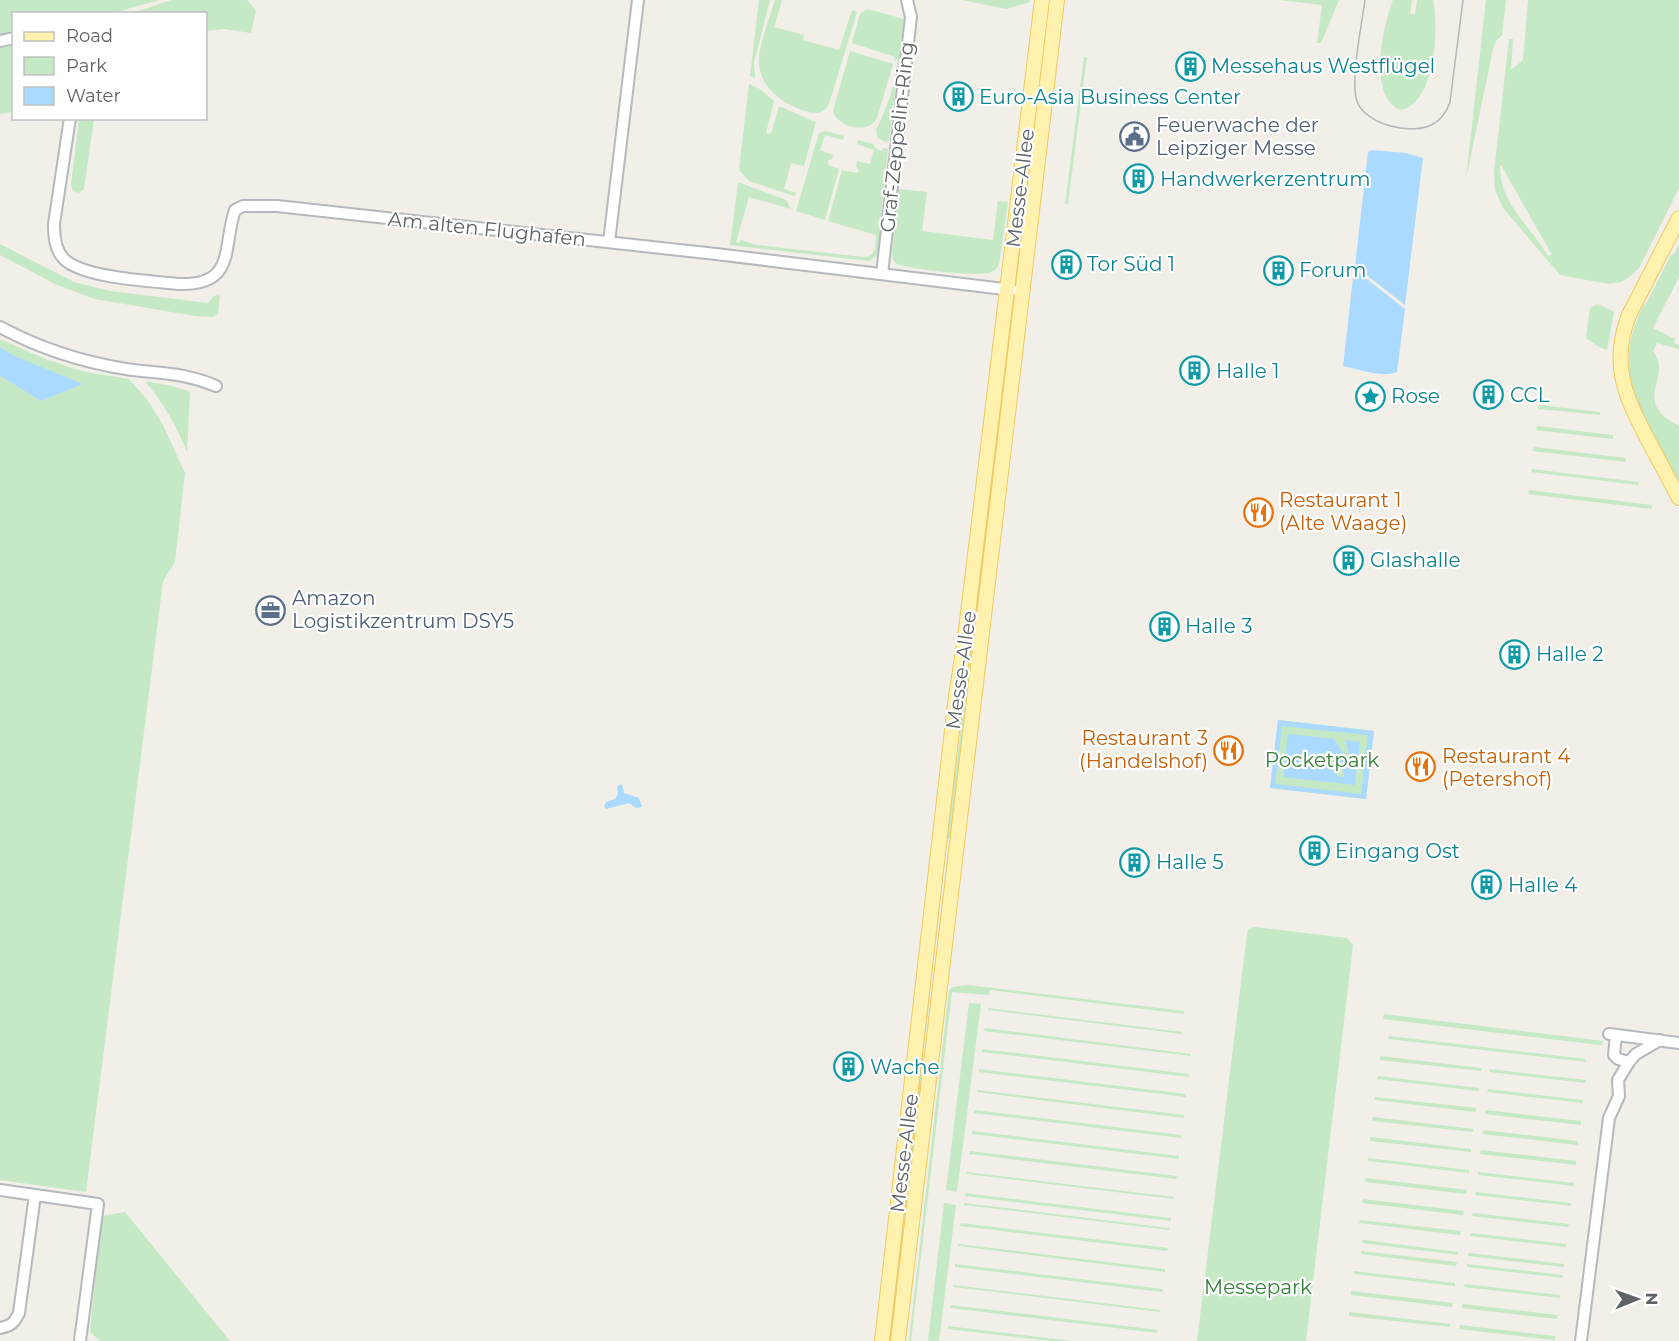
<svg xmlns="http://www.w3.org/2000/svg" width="1679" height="1341" font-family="Montserrat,sans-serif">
<rect width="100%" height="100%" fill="#f1efe8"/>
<path fill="#c5e8c5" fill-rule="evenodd" d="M0,0H159L113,13L14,14L13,31L0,34Z
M171,0H247L256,10L251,33L224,29L206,31V14L132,13Z
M759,0H770L754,62L755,78L750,76Z
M775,0H782L774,27L804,35L803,40L839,50L852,10L857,12L829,104C823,115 815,114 805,111C783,104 761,89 759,64C757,50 771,14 775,0Z
M962,0H1030V2L1006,9Z
M1279,0H1339L1321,43H1317L1322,5Z
M1393,0H1412L1410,14H1415L1417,0H1433C1439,28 1436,102 1401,110C1367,98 1383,24 1393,0Z
M1486,0H1506L1502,35L1496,41L1493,49L1466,179Z
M1528,0H1679V188L1639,268L1631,276L1621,282L1609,284L1560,275L1503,208L1495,190L1494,172L1509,39H1513L1511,70L1523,60ZM1500,165H1501L1552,255L1548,256C1531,226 1499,204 1500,165Z
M867,9L904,19L889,141L886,142L878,138L876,130C887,109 895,84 898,60L897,59L894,61L895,57L852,43L860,14Z
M13,45V112L0,114V48Z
M850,51L893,64L877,118C868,135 838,128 833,111Z
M1084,57H1087L1068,204H1065Z
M749,84L760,89L774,101L766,133L771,134L779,106L816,122L804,166L791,163L784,189L796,193L794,196L749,181L739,170Z
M79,119H94L84,189L79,193L73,191L71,185Z
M825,131L844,136L843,140L825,135L820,150L833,155L832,159L828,160V165L839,169L825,220L796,211L819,133Z
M858,140L873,144L876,149L882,151L883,148L888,149L878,251L876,256L869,261L730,245L738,182L786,200L791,209L749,197L736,242L739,243L741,240L757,245L863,257C876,258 876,245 876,235L828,221L842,170L857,173L859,170L856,166L857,161L870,164L874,150L857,144Z
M898,189L927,192L922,231L993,240L998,201L1008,202L999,265C996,269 994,272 988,273C975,277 910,269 897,264L893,260L892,252Z
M0,244L74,282L110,291L208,303L213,297L218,294L220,296L218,315L212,317L195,316L95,299L57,285L0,255Z
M1679,244V277L1653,328L1675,339L1674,343L1679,345V349L1657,343L1653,351C1674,379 1629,400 1679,426V482C1645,420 1607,376 1644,304H1646L1671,255L1674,254Z
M1598,304L1614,312L1607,350L1599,347L1586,338L1590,308Z
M1009,319H1012L1003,396L1002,431L953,839H947L961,728L962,688Z
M0,339L43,358L81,371L129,379L149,402L163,425L185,473L175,562L163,581L86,1192L0,1180V376L41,401L82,384L11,355L0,347Z
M145,381L176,387L190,392L187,452C177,426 163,403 145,381Z
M1539,405L1600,412V415L1538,409Z
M1537,426L1613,435V439L1536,430Z
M1534,447L1626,458V462L1533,451Z
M1532,469L1639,482L1638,485L1531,472Z
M1529,490L1652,505V509L1528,494Z
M1278,720L1374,731L1366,799L1270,788Z
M1255,927L1347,938L1353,945L1306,1341H1197L1247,934L1248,929Z
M967,985L1184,1011V1014L990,990L989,995L952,992L911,1341H909L949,990L953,987Z
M925,996L930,997L921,1072L920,1109L893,1341L894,1281Z
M969,1003L981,1004L957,1192L946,1190Z
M988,1008L1182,1032V1034L988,1010Z
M1384,1014L1603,1041L1602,1045H1600L1383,1019Z
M985,1028L1191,1054V1056L984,1031Z
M1389,1036L1586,1059V1062L1388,1039Z
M982,1049L1189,1074V1077L982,1052Z
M1380,1056L1481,1068V1071L1380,1060Z
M979,1069L1186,1094V1097L979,1072Z
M1490,1069L1586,1080V1083L1490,1072Z
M1378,1076L1479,1088L1478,1091L1377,1079Z
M1488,1089L1583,1100V1103L1487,1092Z
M977,1090L1184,1115V1118L977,1092Z
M1375,1097L1476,1108V1112L1375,1100Z
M974,1110L1181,1135V1138L974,1113Z
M1485,1110L1581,1121V1125L1485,1114Z
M1373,1117L1474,1129L1473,1132L1372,1121Z
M1483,1130L1578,1141V1145L1482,1134Z
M972,1131L1179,1156V1159L972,1134Z
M1370,1137L1471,1149V1152L1370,1141Z
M1481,1150L1576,1161V1165L1480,1154Z
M970,1151L1177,1176L1176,1179L969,1154Z
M1368,1158L1469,1170V1173L1368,1161Z
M967,1172L1174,1197V1199L967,1174Z
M1478,1172L1574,1183L1573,1186L1478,1175Z
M1366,1178L1467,1190L1466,1194L1365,1182Z
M1476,1192L1571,1203V1206L1475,1195Z
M965,1193L1171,1218V1221L965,1196Z
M1363,1199L1464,1211L1463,1215L1362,1203Z
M944,1203L956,1205L939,1341H928Z
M964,1203L1169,1228V1230L964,1205Z
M125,1212L230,1341H100L90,1332L101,1216Z
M1473,1213L1569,1224L1568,1227L1472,1216Z
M1360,1220L1461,1231L1460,1235L1359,1223Z
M961,1223L1168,1248L1167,1251L960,1226Z
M1471,1233L1566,1244V1247L1470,1236Z
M1363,1240L1372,1241L1458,1252V1255L1362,1243Z
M958,1244L1165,1269V1272L958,1246Z
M1361,1251L1457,1262L1456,1266L1361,1254Z
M1469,1253L1564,1264V1267L1468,1256Z
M955,1264L1163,1289L1162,1292L955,1267Z
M1467,1264L1563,1275L1562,1278L1467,1267Z
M1354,1271L1455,1283V1286L1354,1274Z
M1465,1284L1560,1295V1298L1464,1287Z
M953,1285L1160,1310V1312L953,1287Z
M1351,1291L1453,1303L1452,1307L1351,1295Z
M1462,1304L1558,1315L1557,1319L1462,1308Z
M951,1305L1158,1330L1157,1333L950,1308Z
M1349,1312L1450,1324V1327L1349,1316Z
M1460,1325L1555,1336V1340L1459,1329Z
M948,1326L1072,1341H1051L948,1329Z"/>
<path fill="#aadaff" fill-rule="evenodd" d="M1372,150L1406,153L1423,158L1405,305L1355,266L1368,152Z
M1354,269L1405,309L1397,372C1380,378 1359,369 1343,366Z
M0,347L12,355L83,384L41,401L0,376Z
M1278,720L1374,731L1366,799L1270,788ZM1282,726L1368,735L1361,794L1275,784Z
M1288,734L1334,739L1345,756H1348L1349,753L1345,740L1360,742L1355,785L1283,777ZM1323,752C1333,753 1344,768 1344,777H1339L1329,767L1321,757Z
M622,784L624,793L639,798L642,807L636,808L629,803L606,809L604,806L606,802L615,799L618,794L617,786Z"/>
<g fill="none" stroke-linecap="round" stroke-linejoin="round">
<defs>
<path id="minor" d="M0,41L14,38
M70,118L54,224C54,236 55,250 64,259C83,278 151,281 178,284C237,286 222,247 235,210L243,206H277L716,254L1012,290
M609,242L638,0
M882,274L911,17L907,0
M0,327C39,348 82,362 126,369C161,374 183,372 216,386
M1609,1034L1679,1043
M1616,1035L1614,1055L1618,1059L1629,1062L1636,1054L1660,1040
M0,1190L98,1204L80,1341
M0,1328C11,1326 14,1323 19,1313L35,1195
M1581,1341L1609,1118L1619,1096L1618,1080L1629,1062"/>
<path id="major" d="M1679,218L1629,315C1610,364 1625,396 1648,440C1658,459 1669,479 1679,498
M882,1341L956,696L965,638L1042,0
M898,1341L1057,0"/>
</defs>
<use href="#minor" stroke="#b5b8bc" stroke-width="14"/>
<use href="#major" stroke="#f2c960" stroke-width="16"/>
<use href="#minor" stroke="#fff" stroke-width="10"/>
<use href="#major" stroke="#fff2af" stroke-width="14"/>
<path stroke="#b6b7b8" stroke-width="1.5" d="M1365,0C1362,23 1350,81 1357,101C1365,125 1413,136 1433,124C1442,119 1447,111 1450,102L1463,0"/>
</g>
<defs>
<symbol id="building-ring" viewBox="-11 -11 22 22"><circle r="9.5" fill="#fff" stroke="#0f9aa8" stroke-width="1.5"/><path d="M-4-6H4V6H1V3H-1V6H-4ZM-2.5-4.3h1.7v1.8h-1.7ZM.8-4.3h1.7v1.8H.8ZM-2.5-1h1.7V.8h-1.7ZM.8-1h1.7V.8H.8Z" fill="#0f9aa8"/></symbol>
<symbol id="civic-ring" viewBox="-11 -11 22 22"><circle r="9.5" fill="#fff" stroke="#5c6f8a" stroke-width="1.5"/><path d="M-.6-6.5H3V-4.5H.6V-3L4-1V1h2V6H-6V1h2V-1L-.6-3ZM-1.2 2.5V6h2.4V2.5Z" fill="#5c6f8a"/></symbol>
<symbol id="sight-ring" viewBox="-11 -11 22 22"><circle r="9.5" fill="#fff" stroke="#0f9aa8" stroke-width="1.5"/><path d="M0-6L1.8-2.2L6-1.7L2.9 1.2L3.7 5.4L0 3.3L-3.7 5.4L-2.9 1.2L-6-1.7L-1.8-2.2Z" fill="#0f9aa8"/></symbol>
<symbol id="restaurant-ring" viewBox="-11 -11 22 22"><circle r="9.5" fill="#fff" stroke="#e8710a" stroke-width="1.5"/><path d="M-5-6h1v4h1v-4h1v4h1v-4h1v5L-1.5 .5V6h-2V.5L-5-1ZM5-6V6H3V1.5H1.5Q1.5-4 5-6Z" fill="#e8710a"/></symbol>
<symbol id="office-ring" viewBox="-11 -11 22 22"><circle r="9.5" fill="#fff" stroke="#5c6f8a" stroke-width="1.5"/><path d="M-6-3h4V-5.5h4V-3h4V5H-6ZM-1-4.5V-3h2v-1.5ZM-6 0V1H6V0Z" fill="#5c6f8a"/></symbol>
</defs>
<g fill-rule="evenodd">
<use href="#building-ring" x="1174" y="50" width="33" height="33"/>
<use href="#building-ring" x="942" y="80" width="33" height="33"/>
<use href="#civic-ring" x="1118" y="120" width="33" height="33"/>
<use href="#building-ring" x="1122" y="162" width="33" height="33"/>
<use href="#building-ring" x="1050" y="248" width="33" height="33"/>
<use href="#building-ring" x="1262" y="254" width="33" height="33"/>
<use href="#building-ring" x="1178" y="354" width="33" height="33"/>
<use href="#building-ring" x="1472" y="378" width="33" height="33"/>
<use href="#sight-ring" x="1354" y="380" width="33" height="33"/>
<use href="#restaurant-ring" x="1242" y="496" width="33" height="33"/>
<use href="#building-ring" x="1332" y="544" width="33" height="33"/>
<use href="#office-ring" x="254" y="594" width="33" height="33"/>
<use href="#building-ring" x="1148" y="610" width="33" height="33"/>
<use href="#building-ring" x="1498" y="638" width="33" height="33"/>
<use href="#restaurant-ring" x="1212" y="734" width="33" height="33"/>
<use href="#restaurant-ring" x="1404" y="750" width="33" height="33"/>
<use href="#building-ring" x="1298" y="834" width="33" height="33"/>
<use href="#building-ring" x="1118" y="846" width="33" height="33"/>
<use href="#building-ring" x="1470" y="868" width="33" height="33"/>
<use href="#building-ring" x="832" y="1050" width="33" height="33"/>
</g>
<g text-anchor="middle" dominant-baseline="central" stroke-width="4.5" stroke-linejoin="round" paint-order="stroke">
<g font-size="20" fill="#0d838f" stroke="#fff" text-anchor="start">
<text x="1211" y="66">Messehaus Westflügel</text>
<text x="979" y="97">Euro-Asia Business Center</text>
<text x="1160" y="179">Handwerkerzentrum</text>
<text x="1087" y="264">Tor Süd 1</text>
<text x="1299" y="270">Forum</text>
<text x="1216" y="371">Halle 1</text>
<text x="1510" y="395">CCL</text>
<text x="1391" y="396">Rose</text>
<text x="1370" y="560">Glashalle</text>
<text x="1185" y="626">Halle 3</text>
<text x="1536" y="654">Halle 2</text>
<text x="1335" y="851">Eingang Ost</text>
<text x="1156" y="862">Halle 5</text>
<text x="1508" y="885">Halle 4</text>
<text x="870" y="1067">Wache</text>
</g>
<g font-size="20" fill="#4e5e75" stroke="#fff" text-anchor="start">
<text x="1156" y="125">Feuerwache der<tspan x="1156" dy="23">Leipziger Messe</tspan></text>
<text x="292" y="598">Amazon<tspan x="292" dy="23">Logistikzentrum DSY5</tspan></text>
</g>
<g font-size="20" fill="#5f6368" stroke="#fff">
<text transform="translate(897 137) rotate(-84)">Graf-Zeppelin-Ring</text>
<text transform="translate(1020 188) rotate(-83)">Messe-Allee</text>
<text transform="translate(487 229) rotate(6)">Am alten Flughafen</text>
<text transform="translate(961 670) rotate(-82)">Messe-Allee</text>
<text transform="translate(904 1153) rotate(-83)">Messe-Allee</text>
</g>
<g font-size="20" fill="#c56008" stroke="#fff" text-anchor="start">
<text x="1279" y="500">Restaurant 1<tspan x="1279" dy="23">(Alte Waage)</tspan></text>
<text x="1208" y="738" text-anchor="end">Restaurant 3<tspan x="1208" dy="23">(Handelshof)</tspan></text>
<text x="1442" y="756">Restaurant 4<tspan x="1442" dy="23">(Petershof)</tspan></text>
</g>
<g font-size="20" fill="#348238" stroke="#fff">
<text x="1322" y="760">Pocketpark</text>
<text x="1258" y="1287">Messepark</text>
</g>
</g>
<rect x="12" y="12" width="195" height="108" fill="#ffffff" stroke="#bfc1c3" stroke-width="1.5"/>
<rect x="24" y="32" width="30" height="9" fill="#fff2af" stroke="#bfc1c3" stroke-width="1.5"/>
<text x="66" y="42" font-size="18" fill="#5f6368">Road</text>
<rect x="24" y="57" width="30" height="18" fill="#c5e8c5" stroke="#bfc1c3" stroke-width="1.5"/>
<text x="66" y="72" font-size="18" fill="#5f6368">Park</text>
<rect x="24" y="87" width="30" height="18" fill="#aadaff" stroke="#bfc1c3" stroke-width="1.5"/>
<text x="66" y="102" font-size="18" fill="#5f6368">Water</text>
<g transform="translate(1637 1299) rotate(89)" stroke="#ffffff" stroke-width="4.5" paint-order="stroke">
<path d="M0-4.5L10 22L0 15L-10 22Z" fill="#5f6368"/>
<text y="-9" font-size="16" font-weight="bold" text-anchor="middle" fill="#5f6368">N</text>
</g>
</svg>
